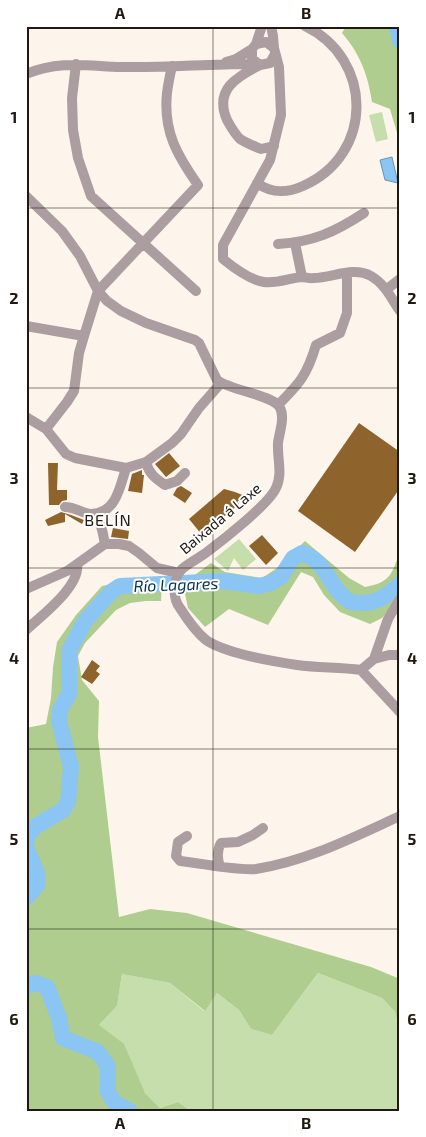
<svg xmlns="http://www.w3.org/2000/svg" width="426" height="1137" font-family="'Exo 2',sans-serif">
<rect width="100%" height="100%" fill="#fdf5eb"/>
<path fill="#c5deac" d="M382,112L388,139L376,142L369,115Z
M239,539L256,559L243,570L234,558L228,571L214,559Z
M318,973L382,998L395,1012L400,1032V1111H191L178,1102L160,1108L145,1093L99,1025L117,1006L122,974L170,983L204,1011L217,993L239,1010L251,1029L272,1035Z"/>
<path fill="#afcd8f" d="M346,26H400V143L390,109L372,102C368,75 360,54 342,33Z
M305,541L349,578L365,587C391,582 391,575 400,552V597L382,618L370,624L340,612L324,595L313,577L301,572L268,625L229,609L205,627L188,608L185,594L192,577L211,563L225,572L262,578L277,568Z
M134,579H162L161,601H146L130,603L116,610L85,643L78,656L82,680L99,701L98,737L119,917L150,909L187,913L371,967L400,979V1032L395,1012L382,998L318,973L272,1035L251,1029L239,1010L217,993L205,1011L170,983L122,974L117,1006L99,1025L124,1044L145,1093L160,1108L178,1102L191,1111H26V728L46,724L51,698L53,667L57,642L76,615L102,586Z"/>
<path fill="#8bc5f4" stroke="#6b91b0" d="M392,157L398,183L385,180L380,160Z"/>
<g fill="none" stroke-linecap="round" stroke-linejoin="round">
<path stroke="#8bc5f4" stroke-width="16" d="M397,26L400,41
M26,898L38,884L37,873L26,847L27,836L36,826L63,810L68,802L71,767L59,721L60,710L69,694V651L85,621L111,592L120,586L224,581L259,586L271,583L281,577L293,558L302,553C328,561 329,590 351,602C354,603 359,603 363,603C378,603 389,594 400,584
M26,986L36,983L47,987L59,1018L63,1038L98,1052L108,1066V1092L115,1103L130,1111"/>
</g>
<path fill="#8e632c" d="M359,423L400,452V488L355,552L298,511Z
M169,453L180,466L166,477L155,464Z
M48,463H58L57,490H67V500L62,501L59,505H49Z
M142,470V475H144L142,493L128,491L132,474Z
M181,486L192,493L185,503L173,495L177,488Z
M224,489L235,492L245,496L237,502L239,504L202,535L189,519Z
M61,512L71,515L84,520L82,524L65,514V522L48,526L45,520Z
M113,528L129,531L128,539L111,537Z
M262,535L278,553L266,565L249,546Z
M92,660L100,666L96,671L100,674L92,684L81,677Z"/>
<g fill="none" stroke-linecap="round" stroke-linejoin="round">
<path stroke="#ac9da0" stroke-width="10" d="M271,26L273,36L274,48
M256,44L262,26
M275,54L270,63L260,65L252,59V49L256,44L266,42L274,48L279,67L281,115L270,160L223,245V259C234,268 250,280 264,282C277,284 289,278 302,277C306,277 310,279 314,278C332,278 353,266 371,276C385,284 391,298 400,311
M226,62L236,59L252,49
M76,64L72,98L73,130L78,158L91,196L196,291
M260,65C236,77 214,90 227,120C231,127 234,133 240,139C246,143 254,146 261,149L274,146
M26,74C60,60 87,66 121,67C164,68 206,64 249,64L255,63
M257,183C272,194 287,193 303,186C374,155 374,59 305,26
M26,196L62,231L80,256L98,291L107,301L121,311L146,323L195,340L199,343L217,380C232,391 269,394 279,406C286,416 279,433 278,443C277,458 283,474 276,488C269,504 223,540 207,552C199,558 189,563 182,569C173,578 172,598 180,608C187,619 196,632 206,640C214,646 225,649 234,652C254,658 276,662 297,665C318,668 340,667 361,670L400,712
M295,243L302,277
M278,244C313,242 335,232 364,213
M387,289L400,279
M26,326L84,336L98,291L198,185C177,155 163,131 167,93C168,84 170,75 172,66
M278,405C300,383 307,375 316,345L340,333L347,313V273
M26,417L46,429L66,454L75,458L126,468L146,462L172,443L181,434L199,408L221,383
M46,429L67,402L74,391L79,353L84,336
M146,462C149,474 155,478 165,485L177,481L185,473
M65,507C76,507 83,514 91,514C116,514 120,487 126,468
M92,514C103,524 102,531 105,544
M26,589L67,571L77,564
M26,630C41,616 81,586 77,564L105,544H119L129,546L139,553L157,568L179,573
M374,659L389,655H400
M361,670L374,659L388,619L400,599
M187,836L178,842L176,856L180,861C201,863 236,871 256,869C307,861 354,837 400,816
M220,866C217,858 217,850 221,843L238,842L253,835L263,828"/>
</g>
<path fill="none" stroke="#201911" stroke-width="1" stroke-opacity="0.55" d="M213,26V1111M26,208H400M26,388H400M26,568H400M26,749H400M26,929H400"/>
<g text-anchor="middle" dominant-baseline="central" stroke-width="4" stroke-linejoin="round" paint-order="stroke">
<g font-size="15" fill="#201911" stroke="#fff">
<text transform="translate(220 518) rotate(-40)">Baixada á Laxe</text>
</g>
<g font-size="16" letter-spacing="1" fill="#201911" stroke="#fff">
<text x="108" y="519">BELÍN</text>
</g>
<g font-size="16" font-style="italic" fill="#01304f" stroke="#fff">
<text transform="translate(176 584) rotate(-2)">Río Lagares</text>
</g>
</g>
<rect width="426" height="1137" fill="none" stroke="#ffffff" stroke-width="55"/>
<rect x="28" y="28" width="370" height="1082" fill="none" stroke="#201911" stroke-width="2"/>
<g font-size="16" text-anchor="middle" font-weight="bold" fill="#201911">
<text x="120" y="19">A</text>
<text x="306" y="19">B</text>
<text x="14" y="123">1</text>
<text x="412" y="123">1</text>
<text x="14" y="304">2</text>
<text x="412" y="304">2</text>
<text x="14" y="484">3</text>
<text x="412" y="484">3</text>
<text x="14" y="664">4</text>
<text x="412" y="664">4</text>
<text x="14" y="845">5</text>
<text x="412" y="845">5</text>
<text x="14" y="1025">6</text>
<text x="412" y="1025">6</text>
<text x="120" y="1129">A</text>
<text x="306" y="1129">B</text>
</g>
</svg>
